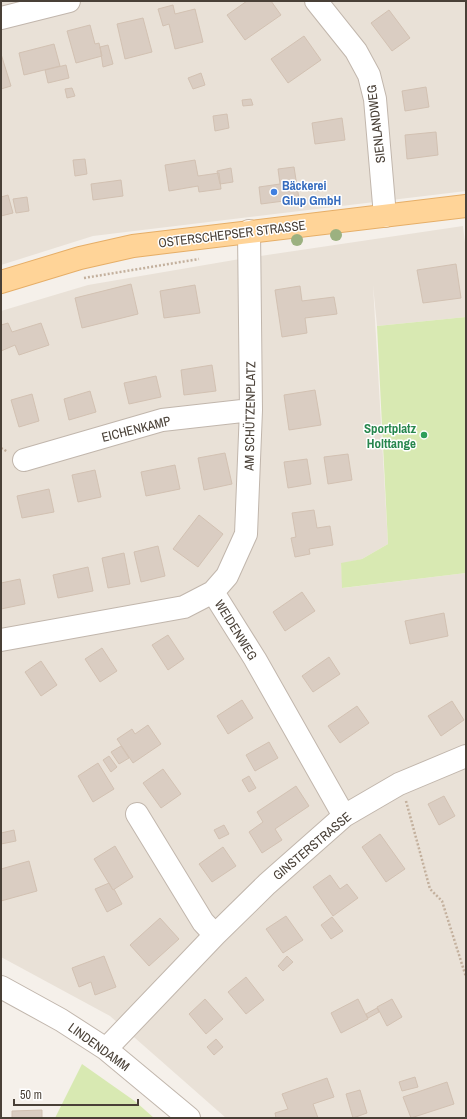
<svg xmlns="http://www.w3.org/2000/svg" width="467" height="1119" font-family="'Archivo Narrow',sans-serif">
<rect width="100%" height="100%" fill="#f5f0ea"/>
<path fill="#e9e1d7" d="M1,1H466V191L93,236L1,265Z
M463,226L466,251V317L377,326L373,285L388,544L362,559L341,564L343,588L466,573V1118H226L110,1016L1,957V311L88,285L240,259Z"/>
<path fill="#d8e9b2" d="M466,317V573L342,588L341,563L362,559L388,544L377,326Z
M82,1064L136,1102L154,1118H55Z"/>
<path fill="#dacdc2" stroke="#d2c1b2" d="M247,1H271L281,15L245,40L227,15Z
M173,5L175,14L195,9L203,42L175,49L169,24L163,26L158,9Z
M389,10L410,38L392,51L371,23Z
M143,18L152,52L125,59L117,24Z
M90,25L95,44L99,43L102,56L76,63L67,31Z
M304,36L321,60L288,83L271,59Z
M54,44L60,66L24,75L19,53Z
M108,45L113,64L103,67L100,47Z
M1,54L11,86L1,89Z
M66,65L69,78L48,83L45,70Z
M201,73L205,85L193,89L188,78Z
M426,87L429,107L405,111L402,91Z
M72,88L75,96L67,98L65,89Z
M251,99L253,105L243,106L242,100Z
M227,114L229,128L215,131L213,116Z
M342,118L345,140L315,144L312,123Z
M436,132L438,155L407,159L405,135Z
M85,159L87,174L75,176L73,160Z
M195,160L198,176L219,173L221,189L199,192L198,186L169,191L165,165Z
M294,167L299,199L261,204L259,187L280,184L278,169Z
M231,168L233,182L220,184L217,171Z
M121,180L123,196L93,200L91,184Z
M8,195L13,213L1,216V197Z
M27,197L29,211L16,213L13,199Z
M456,264L461,298L423,303L417,270Z
M131,284L138,314L82,328L75,298Z
M195,285L200,313L164,318L160,291Z
M300,286L302,301L334,297L337,314L305,318L307,333L282,337L275,290Z
M8,323L12,332L41,323L49,345L19,355L15,345L1,351V325Z
M212,365L216,391L184,395L181,370Z
M156,376L161,397L129,404L124,383Z
M315,390L321,425L289,430L284,395Z
M90,391L96,412L69,420L64,399Z
M32,394L39,421L19,427L11,400Z
M225,453L232,484L204,490L198,458Z
M348,454L352,480L328,484L324,457Z
M307,459L311,484L288,488L284,462Z
M175,465L180,489L146,496L141,472Z
M95,470L101,497L78,502L72,475Z
M49,489L54,512L22,518L17,496Z
M314,510L317,528L330,526L333,545L309,549L310,554L295,557L291,538L296,537L292,513Z
M199,515L223,534L198,567L173,549Z
M158,546L165,576L141,582L134,552Z
M124,553L130,584L108,588L102,558Z
M88,567L93,591L58,598L53,575Z
M20,579L25,604L1,609V583Z
M302,592L315,611L285,631L273,612Z
M444,613L448,636L410,644L405,621Z
M168,635L184,659L168,670L152,645Z
M102,648L117,671L100,682L85,659Z
M329,657L340,674L313,692L302,676Z
M41,661L57,685L41,696L25,672Z
M242,700L253,718L228,734L217,716Z
M452,701L464,720L441,736L428,716Z
M357,706L369,723L340,743L328,726Z
M148,725L161,744L133,763L117,739L132,729L135,734Z
M269,742L278,758L255,771L246,755Z
M121,746L129,758L119,764L111,752Z
M109,756L117,767L111,772L103,760Z
M98,763L114,789L93,802L78,776Z
M163,769L181,794L161,808L143,783Z
M249,776L256,788L249,792L242,780Z
M296,786L309,806L275,829L282,840L262,853L249,832L263,822L257,812Z
M444,796L455,816L439,825L428,804Z
M224,825L229,834L219,839L214,830Z
M14,830L16,841L1,844V833Z
M380,834L405,869L386,882L362,847Z
M115,846L133,877L113,890L94,859Z
M223,847L236,866L212,882L199,864Z
M29,861L37,891L1,901V869Z
M330,875L340,889L347,884L358,898L333,916L313,887Z
M109,883L113,890L114,889L122,904L107,912L95,889Z
M286,916L303,940L283,953L266,929Z
M332,917L343,931L331,939L321,925Z
M160,918L179,939L149,966L130,945Z
M104,956L116,987L95,995L91,982L79,987L72,968Z
M287,956L293,962L283,971L278,966Z
M246,977L264,1000L246,1014L228,992Z
M205,999L223,1019L206,1034L189,1014Z
M358,999L368,1019L341,1033L331,1013Z
M392,999L402,1017L387,1026L377,1007Z
M377,1008L379,1012L368,1018L366,1014Z
M216,1039L223,1047L214,1055L207,1047Z
M415,1077L418,1087L402,1091L399,1082Z
M327,1078L334,1097L313,1104L318,1118H276L275,1113L288,1109L282,1094Z
M447,1082L454,1104L411,1118L403,1097Z
M360,1090L367,1113L353,1118L346,1094Z
M42,1110V1118H12V1111Z"/>
<g fill="none" stroke-linecap="round" stroke-linejoin="round">
<defs>
<path id="minor" d="M316,1L356,51L369,75L375,99L385,216
M1,18L69,1
M24,460L162,420L251,410
M213,592L255,659L344,816
M1,640L184,607L213,592L227,576L246,534L251,410L249,231
M137,814L203,922L215,935
M1,987L61,1020L106,1049L189,1118
M106,1049L215,935L267,884L344,816L399,784L466,756"/>
<path id="major" d="M1,282L80,258L133,246L466,206"/>
</defs>
<use href="#minor" stroke="#c1b6ac" stroke-width="24"/>
<use href="#major" stroke="#e6ae67" stroke-width="24"/>
<path stroke="#c3b09d" stroke-width="2.5" stroke-dasharray="2 2" stroke-linecap="butt" d="M84,278L199,259
M1,448L8,452
M406,801L430,889L442,901L466,977"/>
<use href="#minor" stroke="#fff" stroke-width="22"/>
<use href="#major" stroke="#ffd498" stroke-width="22"/>
</g>
<g fill="#9cb180">
<circle cx="336" cy="235" r="6"/>
<circle cx="297" cy="240" r="6"/>
</g>
<circle fill="#3f7fe0" stroke="#fff" stroke-width="1.5" cx="274" cy="192" r="4"/>
<circle fill="#2e9e5b" stroke="#fff" stroke-width="1.5" cx="424" cy="435" r="4"/>
<g text-anchor="middle" dominant-baseline="central" stroke-width="3" stroke-linejoin="round" paint-order="stroke">
<g font-size="13" fill="#494037" stroke="#fff">
<text transform="translate(376 124) rotate(-97)">SIENLANDWEG</text>
<text transform="translate(232 234) rotate(-7)">OSTERSCHEPSER STRASSE</text>
<text transform="translate(250 416) rotate(-89)">AM SCHÜTZENPLATZ</text>
<text transform="translate(136 429) rotate(-14)">EICHENKAMP</text>
<text transform="translate(236 630) rotate(58)">WEIDENWEG</text>
<text transform="translate(312 846) rotate(-40)">GINSTERSTRASSE</text>
<text transform="translate(99 1047) rotate(36)">LINDENDAMM</text>
</g>
<g font-size="13" font-weight="bold" fill="#366cbe" stroke="#fff" text-anchor="start">
<text x="282" y="185">Bäckerei<tspan x="282" dy="15">Glup GmbH</tspan></text>
</g>
<g font-size="13" font-weight="bold" fill="#27864d" stroke="#fff" text-anchor="end">
<text x="416" y="428">Sportplatz<tspan x="416" dy="15">Holttange</tspan></text>
</g>
</g>
<rect width="467" height="1119" fill="none" stroke="#494037" stroke-width="4"/>
<path d="M14 1099v6h124v-6" fill="none" stroke="#494037" stroke-width="2"/>
<text x="20" y="1099" font-size="12" fill="#494037" stroke="#ffffff" stroke-width="3" paint-order="stroke">50 m</text>
</svg>
